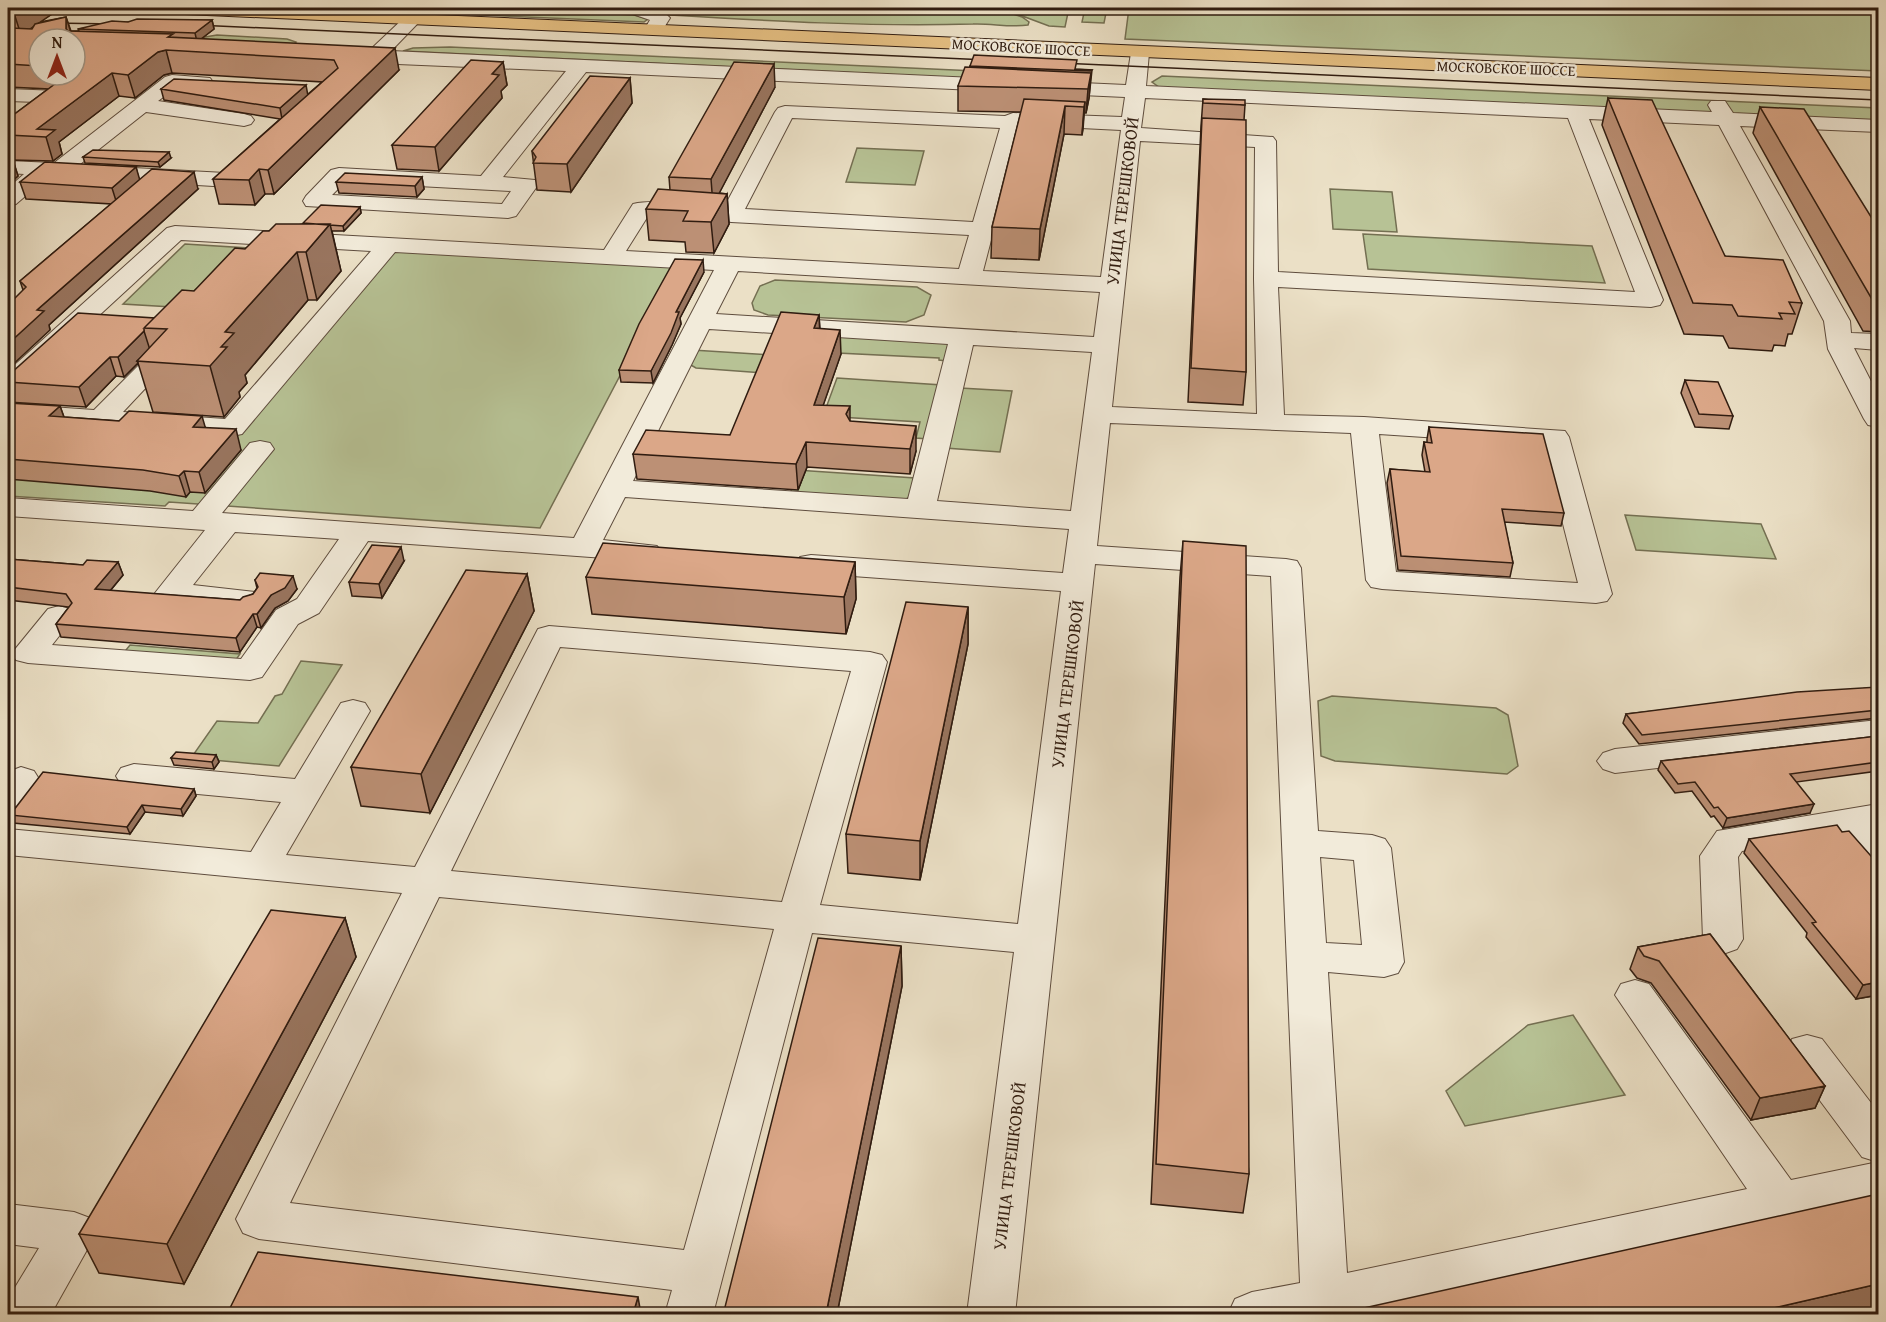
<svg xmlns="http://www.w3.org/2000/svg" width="1886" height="1322" font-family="'Gentium Book Plus',serif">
<rect width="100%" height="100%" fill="#ebe0c6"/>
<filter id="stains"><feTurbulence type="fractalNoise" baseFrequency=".00333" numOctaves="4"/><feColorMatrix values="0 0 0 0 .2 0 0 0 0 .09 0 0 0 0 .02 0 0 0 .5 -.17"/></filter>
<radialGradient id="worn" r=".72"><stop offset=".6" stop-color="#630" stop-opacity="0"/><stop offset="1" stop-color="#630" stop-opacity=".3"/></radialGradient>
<path fill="#b7c295" stroke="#746f52" stroke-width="1.5" d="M316,8H407L504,11L518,9L634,15L648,19L644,22Z
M660,8C695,8 729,8 763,8C784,8 809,15 828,8H996L1022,17L1029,22L1028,25C1010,28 991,23 973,24C872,27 771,21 670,15L655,9Z
M1001,8H1069L1065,27L1049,26Z
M1085,8H1107L1104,23L1082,22Z
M1129,8H1827L1878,10V71L1125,39Z
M217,35L287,39L296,42L294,44L199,41L205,37Z
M450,47L976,71L984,79L403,51L413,48Z
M1162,76L1878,108V122L1163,90L1152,82Z
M857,148L924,151L915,185L846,182Z
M1330,189L1392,192L1397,232L1333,229Z
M1363,234L1592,246L1605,283L1368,269Z
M185,244L248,248L189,308L123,304Z
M391,251L677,267L540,528L169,502L165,506L8,496V432L222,448Z
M775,280L917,287L931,295L924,315L906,322L768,315L754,310L752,303L760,286Z
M824,332L950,342L946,361L939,360V358L817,352Z
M692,350L773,355L765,373L696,368L689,364Z
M837,378L942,385L928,439L916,438L920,422L823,416Z
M960,388L1012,391L1000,452L945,448Z
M781,469L915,478L910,496L901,503L789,497L794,482Z
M1625,515L1761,524L1776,559L1636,550Z
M130,645L240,654L233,664L122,655Z
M301,661L342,665L279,766L191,758L217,721L258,723L275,696L282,694Z
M1332,696L1496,708L1508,715L1518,766L1507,774L1335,761L1321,756L1318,701Z
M1573,1015L1625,1095L1465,1126L1446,1091L1528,1025Z"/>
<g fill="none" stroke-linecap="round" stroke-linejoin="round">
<defs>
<path id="minor" d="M491,8H512L509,12H494Z
M624,8C638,7 660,6 670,18L660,34H646L644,30L650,20L627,12Z
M413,14L419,15L422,19L391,51L1126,85L1131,53L1133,49H1147L1149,53L1146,86L1712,112L1708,105L1711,101H1725L1733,113L1878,120V132L1740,126L1850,321L1851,333L1878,334V350L1854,348L1878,395V427L1868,425L1864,419L1828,349L1824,321L1719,125L1589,119L1663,300L1660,305L1651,307L1278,287L1284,415L1364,417L1565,431L1569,437L1612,594L1607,601L1596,603L1382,589L1371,587L1366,580L1351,433L1110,423L1097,546L1286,559L1297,561L1301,568L1318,831L1372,835L1385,839L1391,848L1404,962L1398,973L1384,977L1328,972L1347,1273L1747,1189L1615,995L1621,984L1635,980L1649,984L1791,1180L1878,1162L1862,1157L1792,1063L1786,1051L1792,1039L1807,1035L1822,1039L1878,1112V1200L1352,1314H1228L1235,1299L1252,1292L1300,1283L1271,576L1095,564L1015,1314H967L1014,952L812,933L713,1314H665L672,1290L259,1239L243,1233L236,1219L402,893L8,855V829L251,852L281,802L134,788L121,784L116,776L121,768L134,764L295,779L341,703L353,700L365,703L370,711L286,855L415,867L538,629L549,626L870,652L882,655L887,662L820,905L1018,924L1061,591L811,573L800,571L796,564L800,557L811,555L1063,573L1069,529L625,497L603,540L657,546L661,552L657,558L646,561L368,541L319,613L298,624L262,677L250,680L28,663L16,660L12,653L48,609L59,606L70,609L75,616L52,645L241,659L276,610L297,599L339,539L235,532L193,585L255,592L260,599L255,606L244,608L171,602L160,600L155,593L205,530L8,516V498L193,511L250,443L260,441L270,443L274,449L222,513L574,538L714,270L395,252L242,434L232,436L8,420V404L94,410L164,340L173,337L182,340L186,345L123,412L225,419L371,251L181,240L17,391L8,393V371L167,228L175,226L604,250L633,204C651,200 679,203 697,207L700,212L697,217L689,219L648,216L626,251L959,269L969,235L731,222L723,220L720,215L775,112L778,108L785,106L1005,116L1013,113L1122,117L1125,97L586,72L503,177L535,180L538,185L516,216L508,218L306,206L303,201L306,196L331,170L339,168L481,176L566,71L374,63L345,59L343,55L345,51L370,50L407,15ZM1145,98L1568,118L1635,292L1278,272L1276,141L1273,137L1141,128ZM792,118L1000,128L973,222L745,209ZM1021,125L1121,130L1101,277L983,271ZM1140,141L1255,147L1254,279L1257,414L1112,407ZM345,182L511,191L502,204L332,195ZM738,271L1100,292L1094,337L716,314ZM709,329L948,344L908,499L633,481ZM973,345L1092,352L1071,511L937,501ZM1379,434L1543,445L1578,583L1396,572ZM560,647L851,671L782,902L451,871ZM1320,857L1354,860L1362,945L1326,943ZM439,897L774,929L684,1250L290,1203Z
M172,75L210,78L213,82L210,86L177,87L158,101L244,114L251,116L254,120L251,124L244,126L146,112L79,165L225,173C235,164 243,154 258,157L261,162C254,172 242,184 230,187L49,176L16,204L8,206V188L24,174L8,173V161L54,163L165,77Z
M8,89L58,91L65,93L68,97L15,137L8,139V124L38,102L8,101Z
M1878,720V742L1615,773L1603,769L1597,761L1603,753L1615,749Z
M21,767L34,771L39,779L21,805L8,808V772Z
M1878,804V829L1875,830L1878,834V871L1865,867L1838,836L1742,851L1738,857L1743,939L1737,949L1723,954L1709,949L1703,939L1700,856L1717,831Z
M8,1204L74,1212L90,1218L97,1232L51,1314H8V1299L39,1248L8,1244Z"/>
<path id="major" d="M154,8H274L1878,78V90L163,13L157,12Z"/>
</defs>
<use href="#minor" stroke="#5f4d3e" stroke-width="2"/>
<use href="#major" stroke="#301c10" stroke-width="2"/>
<use href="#minor" fill="#f2ebda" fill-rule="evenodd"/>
<use href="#major" fill="#e6c083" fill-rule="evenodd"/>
<path stroke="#301c10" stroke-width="1.5" d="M52,23L115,24
M196,25L988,60
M1003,57L1069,60
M1060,63L1878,100"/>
</g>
<path fill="#bc9075" stroke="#301c10" stroke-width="1.5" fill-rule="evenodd" d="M8,8H53L55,12L40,22L66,17L71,31H79L78,29L128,22L212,20L214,29L201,39L399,70L274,194H265L255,205L219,204L213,179L280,119L164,100L161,89L308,94L322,82L172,73L164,75L135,98L119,96L59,142L62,154L53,161L13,160L18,176L8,185V119L48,89L8,87ZM39,39H75V75H39Z
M503,62L507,85L501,91L502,98L439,171L397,169L392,145Z
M970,66L1092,70L1089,98L1086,113H1084L1082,135L1064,134L1039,260L991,258L992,227L1021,112L958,111V86L970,68Z
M630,78L632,103L571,192L537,190L532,151Z
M775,87L719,193L727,194L729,224L714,253L686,252L685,242L649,240L646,209L670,190L669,177Z
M1608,98L1725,256L1802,303L1792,334H1788L1785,346L1774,345L1772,351L1729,348L1723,336L1684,334L1602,125Z
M1203,99L1245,105L1244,120L1246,372L1243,405L1188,402L1201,126Z
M1760,107L1878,228V333V332L1863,331L1753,133Z
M83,157L171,158L160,167L85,163Z
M136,167L139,180L198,189L49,325L50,330L23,290L20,281L111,204L26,199L20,182Z
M422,177L424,189L417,197L339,193L336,182Z
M360,207L361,213L344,231H332L341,271L317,300H308L245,375L247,383L239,392L240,397L224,417L153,412L138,363L124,377L116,376L86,407L8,402V382L11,373L154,318L194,291L245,249L269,231L303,224Z
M704,272L680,318L681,324L672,345L653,383L621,382L619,370Z
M819,315L820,329L841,354L823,405L850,421L916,451L910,474L807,467L798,490L637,479L633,454L730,435Z
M1685,380L1733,416L1729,429L1695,427L1681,393Z
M8,403L60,406L64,417L205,427L241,450L205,493L190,492L186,497L150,491L8,479Z
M1429,427L1564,513L1561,526L1504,522L1513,563L1510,577L1398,570L1387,483L1390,469L1425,472L1422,455L1424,442L1427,443V439Z
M1183,541L1249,1174L1243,1213L1151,1204L1180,577Z
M8,559L83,565L118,562L123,575L110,591L240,600L253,594L257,588L255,580L297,589L288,601L275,608L261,628L257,627L240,652L61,637L56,624L69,607L8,600Z
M404,561L382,598L352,596L349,582Z
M855,562L856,599L846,634L592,614L586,577Z
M527,574L534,611L430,813L361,806L351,767Z
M968,607V644L920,880L848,873L846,834Z
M1878,687V718L1639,744L1623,723L1626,714Z
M1878,736V771L1796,782L1810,813L1723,828L1714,816L1711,817L1692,791L1675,793L1658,770L1661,761Z
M216,755L219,762L214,769L174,765L171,758Z
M194,789L196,796L183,816L145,812L130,834L13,823L10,815Z
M1842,832L1878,864V995L1856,999L1806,937L1807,933L1744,853L1749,839Z
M345,918L356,957L184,1284L99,1273L79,1234Z
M1710,934L1825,1086L1815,1108L1751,1120L1651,983L1637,978L1630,969L1638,947Z
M901,946L902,986L837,1314H724V1311Z"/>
<path fill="#99755f" stroke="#301c10" stroke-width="1.5" d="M23,8H53L55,12L21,35L14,13Z
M66,17L73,39L66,29Z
M212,20L214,29L197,42L195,33Z
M395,48L399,70L274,194L268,170Z
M166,50L172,73L164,75L135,98L128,75L158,52Z
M503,62L507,85L501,91L502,98L439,171L435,147L492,74Z
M774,64L775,87L713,205L711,179Z
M112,73L119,96L59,142L62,154L53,161L46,137L37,129Z
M1091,73L1089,98L1086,113L1088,89Z
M630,78L632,103L571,192L567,164Z
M306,85L308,96L282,119L280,108Z
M1085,102L1083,130L1082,135L1084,107Z
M1065,106L1064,134L1039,260L1040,229Z
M10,151L18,176L8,185V154Z
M169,152L171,158L160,167L158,162Z
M136,167L141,184L117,204L112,188Z
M259,169L265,194L255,205L249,180Z
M194,172L198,189L49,325L50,330L8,369V344L37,310Z
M422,177L424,189L417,197L415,186Z
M727,194L729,224L714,253L711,222Z
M360,207L361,213L344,231L343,226Z
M330,224L341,271L317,300L306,252Z
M297,252L308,300L245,375L247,383L239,392L240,397L224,417L210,366L221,347L225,332Z
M703,260L704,272L680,318L681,324L672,345L653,383L651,371L676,312Z
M819,315L820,338L814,328Z
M840,330L841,354L815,429L814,405Z
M144,331L150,350L137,361L138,363L124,377L118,357Z
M110,357L116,376L86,407L79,387Z
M60,406L67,426L49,416Z
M850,406V431L846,414Z
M202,416L208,437L193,427Z
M916,426V451L910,474V449Z
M236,429L241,450L205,493L199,472Z
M806,442L807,467L798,490L796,464Z
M184,471L190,492L186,497L179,476Z
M401,547L404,561L382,598L379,584Z
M118,562L123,575L100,603L95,589Z
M855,562L856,599L846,634L844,597Z
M527,574L534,611L430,813L421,774Z
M293,576L297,589L288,601L275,608L261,628L257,614L271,595Z
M968,607V644L920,880V841Z
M253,614L257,627L240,652L236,638Z
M216,755L219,762L214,769L212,762Z
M194,789L196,796L183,816L181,809Z
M1814,804L1810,813L1723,828L1727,818Z
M142,805L145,812L130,834L127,827Z
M345,918L356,957L184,1284L167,1244Z
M901,946L902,986L837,1314H826Z
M1878,982V995L1856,999L1863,985Z
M1825,1086L1815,1108L1751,1120L1760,1098Z
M1878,1284V1314H1748Z
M638,1297L641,1314H633Z"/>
<path fill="#dba788" stroke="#301c10" stroke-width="1.5" d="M8,8H23L14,13H8Z
M66,17V29L68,31L173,34L168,37L395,48L268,170L259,169L249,180L213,179L338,68L334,60L166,50L158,52L128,75L112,73L37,129L55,130L46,137L8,135V119L67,75H75V69L77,68H75V39H39V66L8,64V29L11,28L32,29L35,24Z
M137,19L212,20L195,33L78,29L112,21L128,22Z
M974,55L1077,60L1075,69L1092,70L1091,71L970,66Z
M471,60L503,62L492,74L499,75L435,147L392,145Z
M734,62L774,64L711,179L669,177Z
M965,67L1091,73L1088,89L958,86Z
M590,76L630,78L567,164L533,163L536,157L532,151Z
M174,79L306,85L280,108L161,89Z
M1608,98L1652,100L1725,256L1783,260L1802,303L1789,302L1795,314L1779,313L1782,319L1738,316L1732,305L1693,303Z
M1024,99L1085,102L1084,107L1065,106L1040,229L992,227Z
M1203,99L1245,100V105L1203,103Z
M1760,107L1804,109L1878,228V302L1873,301Z
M1202,118L1246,120V372L1191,368Z
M93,150L169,152L158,162L83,157Z
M45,162L136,167L112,188L20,182Z
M152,169L194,172L37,310L44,311L8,344V305L26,287L20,281Z
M345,173L422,177L415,186L336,182Z
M658,189L727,194L711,222L683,221L688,211L646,209Z
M321,205L360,207L343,226L303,223Z
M276,224H330L306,252H297L225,332L234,333L221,347H227L210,366L137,361L167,329L144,328L182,290L194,291L235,248L245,249L263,231H269Z
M675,259L703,260L676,312H679L671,333L651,371L619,370L639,324Z
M781,312L819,315L814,328L840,330L814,405L850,406L846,414L850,421L916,426L910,449L806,442L796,464L633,454L646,430L730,435Z
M78,313L154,318L144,328V331L118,357H110L79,387L8,382V374L11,373Z
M1685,380L1718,382L1733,416L1699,414Z
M8,403L60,406L49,416L119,421L129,411L202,416L193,427L236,429L199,472L184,471L179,476L143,470L8,459Z
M1429,427L1543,434L1564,513L1502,509L1513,563L1401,556L1390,469L1430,472L1424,442L1432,443Z
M1183,541L1246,546L1249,1174L1156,1164Z
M603,543L855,562L844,597L586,577Z
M372,545L401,547L379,584L349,582Z
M8,559L83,565L87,560L118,562L95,589L240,600L243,597L253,594L258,587L255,580L260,573L293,576L285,588L271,595L257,614H253L236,638L56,624L72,603L66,594L8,587Z
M466,570L527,574L421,774L351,767Z
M906,602L968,607L920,841L846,834Z
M1878,687V710L1642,735L1626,714L1797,692Z
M1878,736V762L1790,774L1814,804L1727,818L1718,807L1714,808L1695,782L1678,784L1661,761Z
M176,752L216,755L212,762L171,758Z
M43,772L194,789L181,809L142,805L127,827L10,815Z
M1837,825L1842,832L1849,831L1878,864V982L1863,985L1812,923L1816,922L1749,839Z
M271,910L345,918L167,1244L79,1234Z
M1710,934L1825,1086L1760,1098L1659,961L1644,956L1638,947Z
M818,938L901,946L826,1314H757L724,1311Z
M1878,1194V1284L1748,1314H1337Z
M258,1252L638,1297L633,1314H227Z"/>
<g text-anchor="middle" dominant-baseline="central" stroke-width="5" stroke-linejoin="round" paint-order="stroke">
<g font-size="15" fill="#301c10" stroke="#f2ebda">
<text transform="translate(1021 47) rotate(3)">МОСКОВСКОЕ ШОССЕ</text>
<text transform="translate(1506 68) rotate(2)">МОСКОВСКОЕ ШОССЕ</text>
</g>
<g font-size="18" fill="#301c10" stroke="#f2ebda">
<text transform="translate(1122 201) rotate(-83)">УЛИЦА ТЕРЕШКОВОЙ</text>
<text transform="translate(1067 684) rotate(-83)">УЛИЦА ТЕРЕШКОВОЙ</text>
<text transform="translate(1009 1166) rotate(-83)">УЛИЦА ТЕРЕШКОВОЙ</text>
</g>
</g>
<rect width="1886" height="1322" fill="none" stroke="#ebe0c6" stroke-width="30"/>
<rect x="9" y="9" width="1868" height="1304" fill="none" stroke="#301c10" stroke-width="3"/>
<rect x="15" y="15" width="1856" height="1292" fill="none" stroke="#301c10" stroke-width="1.5"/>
<g transform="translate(57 57)"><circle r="28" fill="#f2ebda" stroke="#a49889" stroke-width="1.5"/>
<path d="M0-4.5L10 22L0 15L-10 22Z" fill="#8f2418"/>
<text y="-9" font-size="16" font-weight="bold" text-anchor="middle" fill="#301c10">N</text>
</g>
<rect width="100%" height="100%" filter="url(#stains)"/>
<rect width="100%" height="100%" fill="url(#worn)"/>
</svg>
